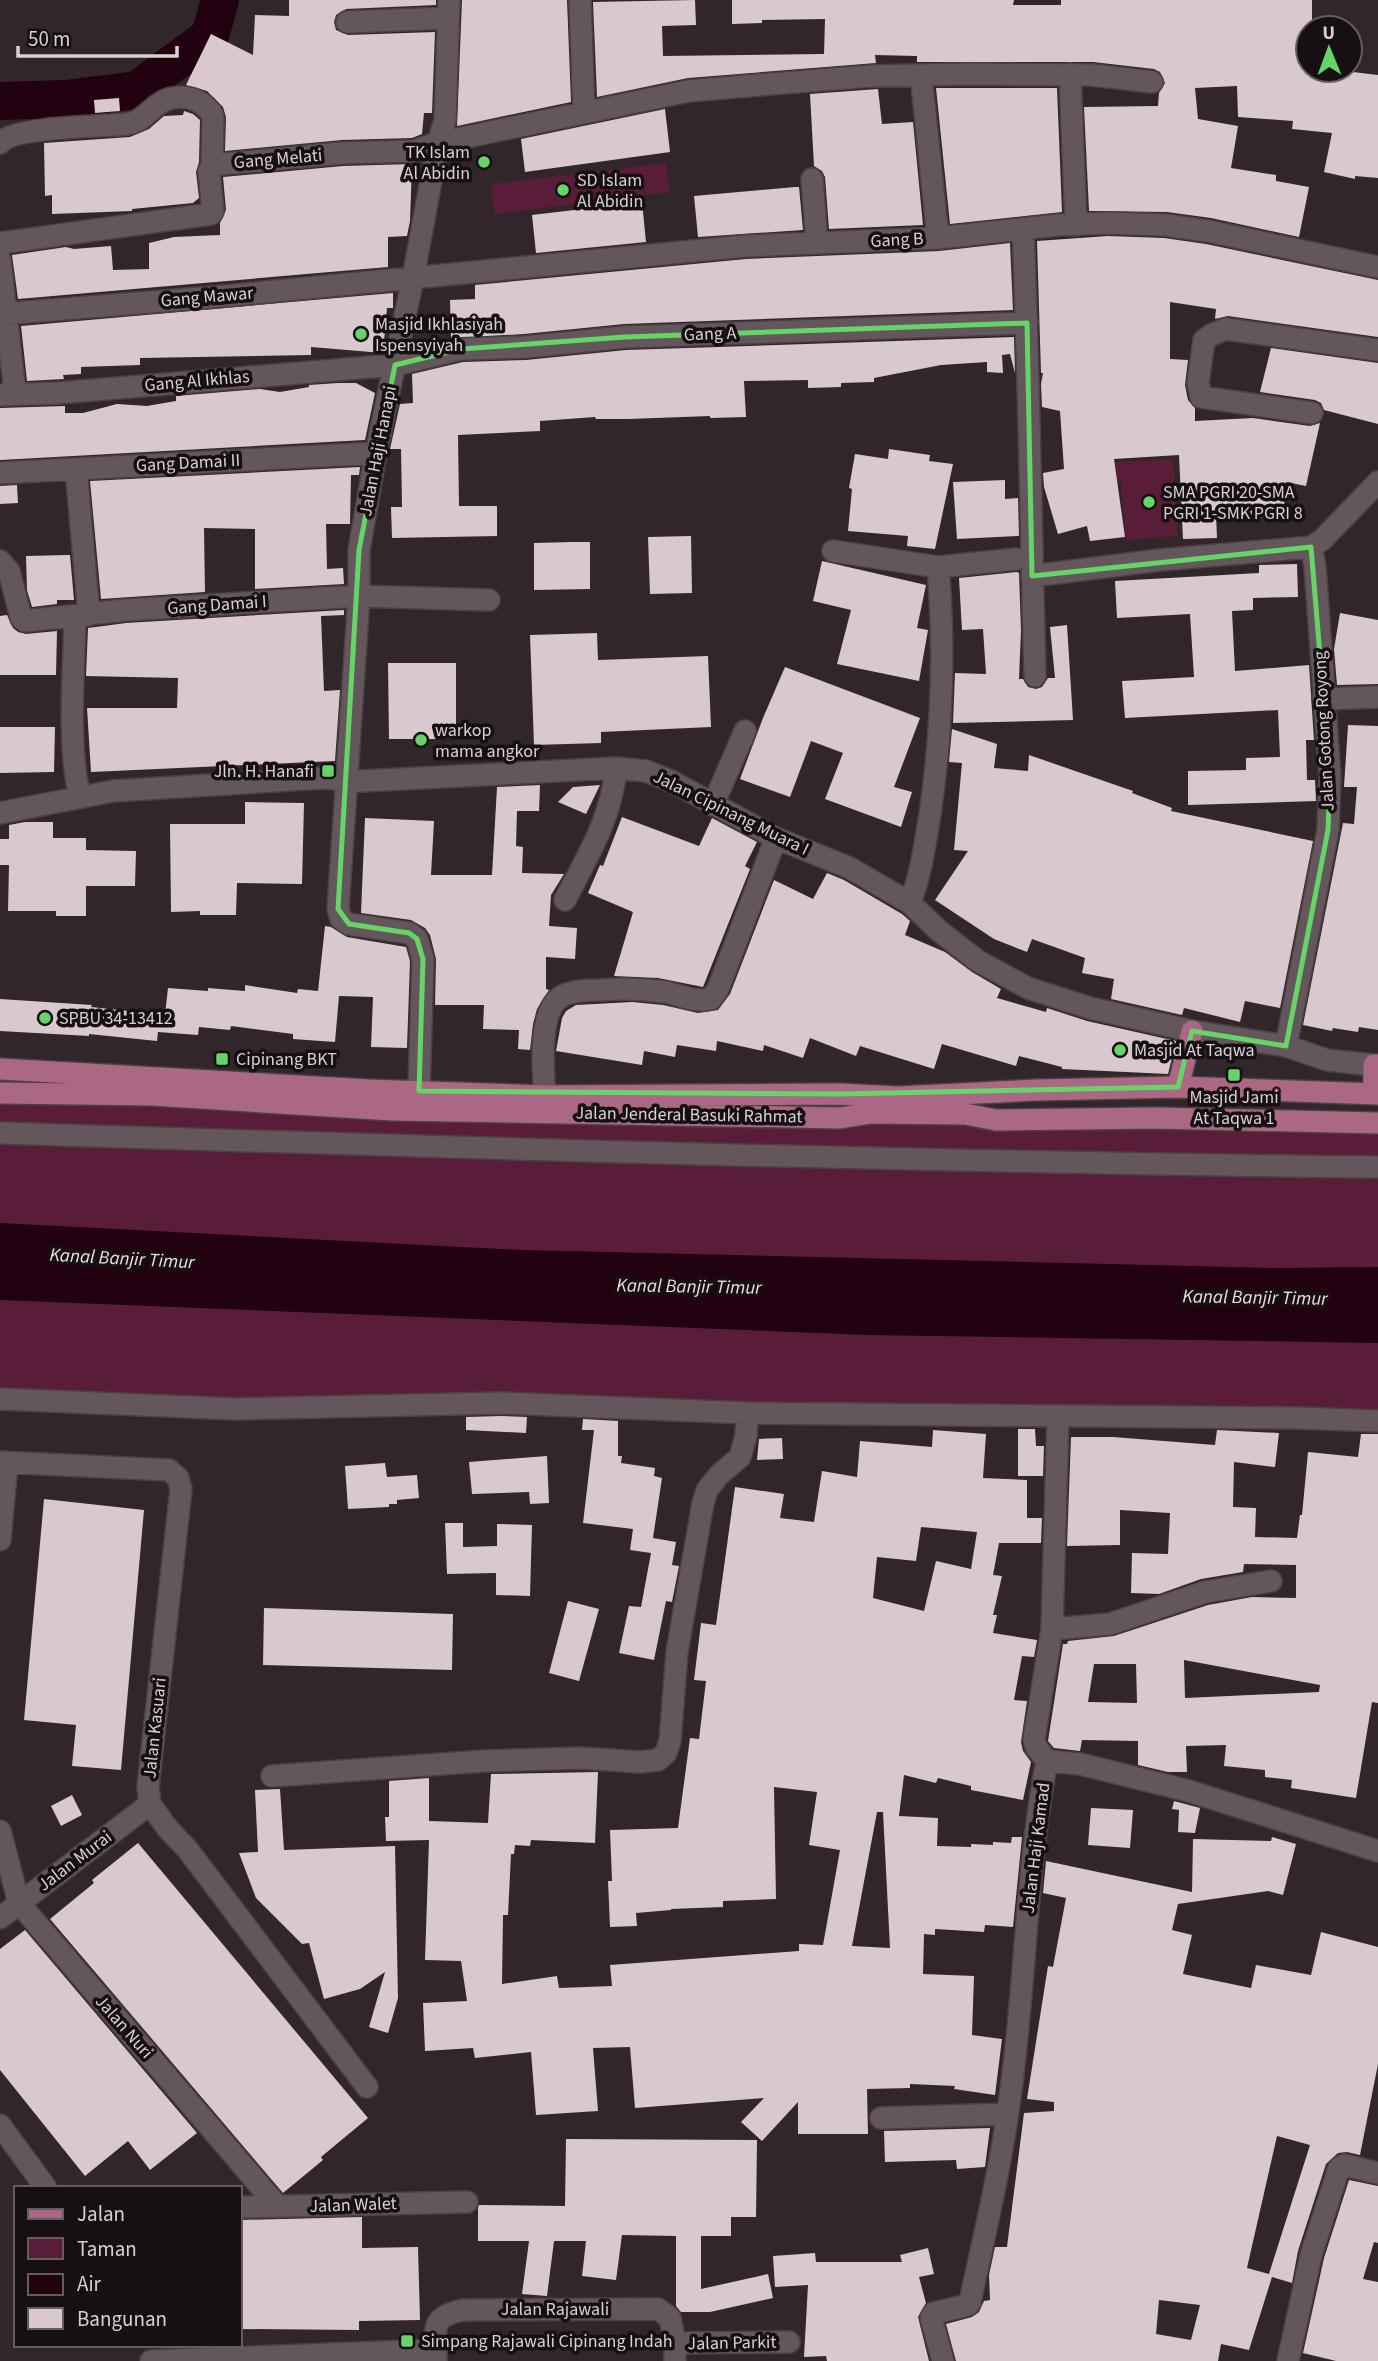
<svg xmlns="http://www.w3.org/2000/svg" width="1378" height="2361" font-family="'Source Sans 3',sans-serif">
<rect width="100%" height="100%" fill="#31262a"/>
<path fill="#591d3a" d="M666,163L670,192L494,214L491,184Z
M1173,459L1178,536L1126,540L1121,482L1107,483V462Z
M0,1093L1378,1123V1420L0,1399Z"/>
<path fill="#220111" d="M0,1223L522,1250L1274,1268L1378,1267V1343L867,1335L0,1300Z"/>
<g fill="none" stroke-linecap="round" stroke-linejoin="round">
<path stroke="#220111" stroke-width="38" d="M0,101L65,99L137,90L210,36L220,0"/>
</g>
<path fill="#d9c9ce" fill-rule="evenodd" d="M289,0H436V5L346,9L336,15L334,22L336,30L348,35L435,32L432,113H424L422,134L412,138L342,140L225,151L226,117L223,107L207,91L186,85L211,34L253,55L255,15L289,16Z
M462,0H567L571,102L457,126Z
M695,0L696,25L662,26L663,56L824,54L825,19L762,20V23L732,24V0H1014L1013,5H1061V0H1312V28H1308V70H1336L1378,75V178L1355,176V179L1324,172L1332,133L1292,129L1293,121L1238,117L1237,86L1195,88L1198,119L1238,126L1231,168L1276,175V181L1309,187L1299,237L1211,218L1167,212L1089,211L1084,107L1158,106L1159,93L1165,83L1160,72L1154,69L1093,62H917V56L875,55L876,63L688,78L597,97L593,2Z
M936,88H1057L1062,212L950,224Z
M878,89L882,124L913,122L923,225L829,229L825,177L822,171L814,166L810,94Z
M119,98L120,111L95,113L94,100Z
M665,109L670,152L525,172L521,139Z
M184,111L193,114L200,120L199,162L196,172L199,198L193,203L132,209V211L52,214V195L45,196L44,143L130,137L149,129L164,116L183,115Z
M412,164L410,221L407,236L388,237V267L18,299L12,255L66,247L74,249L111,246L113,270L149,269V243L174,237L220,235V223L226,210L223,177L343,166Z
M795,187H799L803,230L698,237L694,196Z
M642,202L646,242L536,253L532,215Z
M1108,236L1164,238L1206,244L1378,280V337L1228,316L1215,319L1216,309L1170,302V359L1188,360L1185,385L1188,400L1195,408V421L1253,418L1310,426L1320,423L1306,486L1286,482L1283,519L1216,514L1217,538L1183,539L1179,455L1114,459L1125,537L1090,541L1087,526L1058,534L1044,487L1043,473L1064,469L1060,411L1042,407L1041,384L1043,373H1041L1037,241Z
M1010,243L1013,310L624,324L524,334L451,338L450,300L475,299V285L746,259L939,251Z
M393,293V308H387L383,353L311,347V355L140,358V365L81,367V374L63,375L64,379L27,381L21,326Z
M1014,337L1015,373L1010,354L1002,355L1003,373L987,372V362L941,365L874,378V382L841,383V387L808,388V380L744,381L746,417L710,418V416L628,419H596L595,417L540,421V431L458,435L459,506H497V536L392,538L391,507H402L401,449H390L400,404L413,403L412,374L463,362L526,360L626,350Z
M1271,348L1378,363V424L1324,410L1321,403L1315,400L1260,392Z
M338,383H356L375,393L365,440L0,460V408L65,406V413H83L117,404L147,406L176,401V396L260,389L280,392L309,387V385Z
M889,449L930,455L929,461L953,464L935,549L907,546L908,536L848,531L852,489L849,488L855,454L888,459Z
M360,467L359,475H351L350,524H326L327,569L343,568L344,584L255,589V529L204,528L205,592L101,599L90,481Z
M1005,480V499L1018,498L1019,536L957,539L953,482Z
M17,485L18,503L0,504V486Z
M691,536L692,593L650,594L648,537Z
M572,542H590V589L534,590V543Z
M67,555H70L74,600H57V604L32,607L27,590L26,556Z
M822,561L926,585L917,628L928,630L919,681L837,664L851,610L813,601Z
M1297,564L1298,597L1253,598V610L1232,611L1235,671L1309,665L1314,740H1306L1307,780H1315L1316,801L1188,805V771L1246,770V758L1280,757L1278,710L1125,718L1122,681L1194,677L1190,614L1117,618L1115,581L1259,573V565Z
M1017,572L1019,573L1021,631L1019,679H1023L1028,687L1036,689L1042,687L1048,678H1055L1050,627L1067,625L1073,720L953,723L955,673L986,674L983,629L962,630L959,578Z
M344,610V615L321,616L324,691L340,690L335,761L91,772L87,708H177L178,678L86,676L88,628L126,623Z
M1340,613L1378,620V684L1337,685L1334,649Z
M7,615L13,628L18,632L26,634L57,631L56,675H0V616Z
M597,633L598,660L708,656L711,727L601,732V743L534,745L530,635Z
M388,663H456V739H389Z
M785,667L920,718L894,787L912,792L901,827L825,799L843,753L811,741L790,797L740,779L763,718Z
M1348,725L1378,726V1030L1359,1027L1358,1032L1333,1028L1332,1031L1303,1025L1343,823L1354,824L1357,787H1344Z
M0,727H55L54,772L0,773Z
M952,729L997,744L994,768L1028,771L1029,755L1133,791L1132,793L1172,808L1171,811L1313,841L1280,1008L1245,1001L1240,1022L1184,1008L1182,1015L1111,999L1114,979L1082,973L1085,958L1032,939L1027,952L994,939L935,900L968,851L954,850L962,763L949,762Z
M540,785L539,811H517L516,846L523,847L522,873L564,874L551,895L549,926L577,928L575,959L546,957V989L549,990L537,1009L533,1024L530,1050L518,1049L519,1030L483,1029L484,1005H435L436,959L430,935L425,928L411,920L361,913L365,818L434,821L431,875H492L497,787Z
M600,785L586,814L558,802L573,787Z
M245,802L304,803L302,884L237,883L236,915H200V911L171,912L170,824H245Z
M622,817L699,846L712,818L757,842L745,866L750,869L703,987L658,978L614,976L633,912L588,893L600,865L603,866Z
M25,822H53V838H86V850L136,851L135,886H86V916H56V911H8L9,865H0V839H9V825Z
M827,873L844,880L902,914L910,921L905,935L945,952L972,972L1001,989L997,998L1046,1012L1047,1008L1087,1021L1176,1041L1168,1074L1062,1069V1067L1019,1056L1016,1066L942,1044L934,1069L860,1046L856,1056L810,1038L803,1058L764,1045L763,1051L717,1041L716,1051L677,1045L675,1057L644,1051L642,1065L556,1051L562,1018L566,1011L576,1005L632,1002L663,1005L698,1013L718,1010L730,994L774,880L813,899Z
M325,926L331,927L347,937L406,947L410,961L407,1048L371,1047L373,997L339,996L335,1042L293,1039V1034L231,1026L230,1030L199,1027L198,1035L158,1032L157,1041L89,1034V1036L0,1031V999L92,1005L91,1007L165,1015L168,988L208,991V988L245,991V985L297,993L298,989L318,991Z
M501,1416L527,1417L526,1433L466,1430V1417Z
M583,1419L618,1421V1456H622L621,1463L655,1468L654,1476L662,1478L653,1538L676,1542L672,1565L679,1566L672,1602L666,1601L654,1660L619,1653L629,1606L641,1607L651,1553L630,1550L633,1529L583,1523L594,1430H582Z
M1018,1429H1035L1036,1446H1044L1043,1476H1018Z
M933,1430L986,1434L983,1478L1027,1480V1518H1042L1041,1543H999L993,1575L1002,1576L993,1615H997L993,1633L1037,1640L1034,1657L1022,1656L1014,1700L1027,1701L1021,1742L1023,1751L1031,1762L1023,1800L971,1790V1786L938,1778L936,1783L904,1775L899,1816L938,1818L937,1846L971,1847V1844L993,1845V1842L1011,1843L1012,1837H1022L1013,1927L985,1925L984,1932L935,1929V1935L924,1934L923,1974L974,1976L972,2035L1002,2039L995,2095L954,2089L955,2086L910,2084V2088L867,2089L868,2134H798V2102L762,2141L741,2122L764,2098L635,2108L630,2047L593,2048L598,2111L536,2115L531,2052L475,2058L473,2048L425,2051L423,2003L467,2001L461,1961L425,1960L429,1840L386,1841L385,1817H389V1781L429,1778V1821L488,1823L491,1774L598,1772L595,1843L531,1840L530,1846L515,1845L514,1854H511L508,1915H503L502,1984L557,1976L559,1988L612,1986L610,1965L799,1951V1944L823,1945L840,1850L809,1845L817,1792L774,1787L776,1899L723,1901V1907L671,1909V1910L636,1913L637,1926L610,1927L608,1881H612L610,1830L678,1828L690,1738L699,1739L706,1681L694,1680L701,1623L716,1625L735,1487L784,1494L780,1518L814,1522L822,1471L857,1477L860,1441L932,1447ZM921,1527L977,1532L971,1569L936,1561L924,1611L873,1598L877,1557L916,1561ZM877,1812H883L890,1948L852,1946Z
M1217,1430L1279,1433L1275,1467L1234,1462L1233,1507L1256,1508L1255,1537L1297,1538L1300,1515H1302L1308,1452L1358,1457L1361,1434H1378V1703L1372,1702L1356,1798L1291,1788L1292,1780L1265,1777V1770L1224,1766L1226,1745L1186,1746L1187,1772H1168L1138,1765V1741L1082,1740L1080,1751L1054,1748L1048,1741L1063,1644H1067L1068,1641L1114,1636L1208,1605L1252,1597L1296,1598V1565L1244,1564L1243,1572L1201,1579L1159,1594L1131,1593L1132,1553L1168,1554L1170,1513L1120,1510V1545L1067,1546L1071,1437H1113L1215,1445ZM1184,1660L1320,1685L1319,1692L1185,1698ZM1094,1664H1136L1137,1703L1088,1702Z
M782,1438L783,1459L757,1460L759,1439Z
M547,1456L549,1503L530,1504L529,1492L472,1494L469,1462Z
M385,1463L387,1477L417,1475L419,1498L397,1500V1504H389V1507L348,1509L345,1466Z
M44,1499L144,1510L121,1770L72,1766L76,1725L24,1720Z
M445,1523H463V1547L497,1546V1524L532,1525L530,1596L496,1595V1573L447,1574Z
M568,1601L599,1609L579,1681L549,1673Z
M264,1608L453,1614L452,1670L263,1665Z
M280,1789L284,1850L395,1846L398,1998L388,2033L369,2027L385,1972L360,1989L324,1999L309,1943L302,1944L256,1898L239,1853L258,1852L255,1790Z
M72,1795L82,1815L61,1826L51,1806Z
M1174,1801L1200,1808L1195,1833L1178,1832L1179,1810L1172,1809Z
M1091,1808L1133,1810L1130,1848L1088,1845Z
M1272,1837L1296,1844L1283,1895L1268,1891L1178,1904L1172,1930L1192,1935L1183,1974L1251,1988L1256,1965L1311,1975L1321,1932L1378,1947V2064L1360,2155L1347,2152L1338,2153L1326,2164L1298,2251L1292,2283L1272,2277L1249,2350L1221,2344L1218,2361H956L946,2324L972,2317L979,2312L984,2301L990,2300L989,2275L995,2247H1007L1024,2113L1054,2111V2102L1027,2099L1048,1966L1053,1967L1066,1898L1043,1893L1046,1861L1192,1892L1193,1839L1271,1841ZM1277,2136L1310,2145L1269,2274L1247,2268ZM1159,2300L1200,2305L1191,2340L1156,2334Z
M138,1843L368,2118L321,2157L323,2160L283,2193L50,1919L94,1883L92,1880Z
M25,1930L197,2133L150,2170L128,2141L85,2176L0,2070V1949Z
M990,2128L985,2167L957,2169L956,2160L885,2162L884,2131Z
M566,2139L757,2140L756,2217H731V2236H701V2289L768,2274L773,2298L710,2312H681L676,2306V2236L622,2235L616,2280L582,2276L586,2241H554L547,2296L522,2294L529,2241H478V2208L479,2205L565,2206Z
M1349,2180L1378,2186V2243L1374,2242L1363,2279L1378,2282V2361H1336L1303,2353L1324,2258Z
M362,2217V2248L418,2247L420,2320L359,2321V2330L240,2329V2220Z
M928,2248L934,2274L919,2277L926,2303L918,2317L929,2361H827L826,2356L804,2357L808,2285L775,2287L773,2256L815,2253L816,2262H902L900,2255Z"/>
<g fill="none" stroke-linecap="round" stroke-linejoin="round">
<defs>
<path id="minor" d="M580,0L584,111
M347,22L448,18
M1070,74L1076,225
M921,75L938,238
M0,143C14,126 102,127 127,124C151,121 154,92 189,98C199,100 210,108 213,117L212,165
M812,179L817,243
M1023,229C1029,378 1031,527 1035,676
M0,243L211,214L213,211L209,171L212,165L342,153L414,151L438,143L689,91L735,87L871,76L969,74L1092,75L1152,82
M0,260L15,393
M0,314L214,297L745,246L938,238L1058,225L1108,223L1165,225L1208,231L1378,267
M0,395L58,393L395,365L461,349L525,347L625,337L1027,323
M1312,413L1201,397L1198,383L1204,340L1211,335L1226,329L1378,350
M76,469L89,615
M0,473L376,453
M833,551L938,567C945,649 942,732 930,814C925,845 921,874 910,903
M0,561L9,571L21,618L25,621L125,610L359,596L489,600
M938,567L1016,559
M1032,576L1160,560L1311,547
M75,617C74,671 67,746 80,797
M1323,699L1378,697
M713,805L745,731
M0,813L113,791L323,778L362,781L616,768L646,771L671,781L776,838L850,868L910,903L938,930L978,961L1028,988L1090,1008L1192,1031L1286,1046L1327,1060L1374,1065
M565,900C587,857 612,817 616,768
M1286,1046L1328,830L1330,776L1315,566L1311,547L1322,540L1378,482
M419,1091L423,959L417,939L409,933L349,924L341,919L338,909L359,596V550L376,453L413,278L438,143L445,120L449,0
M545,1096C543,1072 537,1007 564,995C575,990 589,990 601,990C622,988 643,989 665,992C680,995 696,1003 711,999L718,989L776,838
M0,1133C459,1148 919,1162 1378,1167
M0,1399L237,1409L501,1403L747,1413L1298,1418L1378,1421
M0,1462L169,1470L178,1478L181,1489L148,1787L150,1804L168,1829L188,1850L367,2087
M0,1540L7,1463
M1052,1629L1110,1624L1205,1592L1271,1581
M1047,1761L1036,1747L1034,1739L1052,1629L1058,1416
M272,1776L484,1761L580,1758L640,1762L658,1760L666,1753L670,1741L677,1652L703,1503L707,1490L719,1475L740,1457L746,1436L747,1413
M0,1831L19,1903L278,2207
M0,1918L150,1804
M881,2118L1007,2114
M0,2125L46,2188
M240,2207L467,2202
M675,2343L789,2342
M151,2361L436,2350
M436,2361C436,2331 428,2317 463,2310L658,2309L670,2318L675,2343V2361
M943,2361L931,2318L934,2313L968,2305L970,2302C984,2236 1000,2171 1009,2104C1026,1990 1025,1874 1047,1761L1080,1764L1189,1791L1378,1851
M1288,2361L1311,2255L1339,2168L1344,2165L1378,2173"/>
<path id="major" d="M0,1069L369,1090L545,1096L839,1094L898,1097L1037,1090L1178,1087L1378,1094
M1178,1087L1192,1031
M0,1093L152,1095L392,1110L840,1118L871,1113L965,1114L996,1120L1155,1118L1378,1123
M1374,1094V1065H1378"/>
</defs>
<use href="#minor" stroke="#4b4145" stroke-width="24"/>
<use href="#major" stroke="#4b4145" stroke-width="24"/>
<use href="#minor" stroke="#64575c" stroke-width="21"/>
<use href="#major" stroke="#aa6885" stroke-width="21"/>
</g>
<path fill="none" stroke="#66d466" stroke-width="5" stroke-linejoin="round" d="M1027,323L1032,576L1311,547L1330,776L1328,830L1286,1046L1192,1031L1178,1087L839,1094L419,1091L423,959L417,939L409,933L349,924L338,909L359,550L395,365L461,349L625,337Z"/>
<g fill="#66d466" stroke="#161012" stroke-width="2.5">
<circle cx="484" cy="162" r="7"/>
<circle cx="563" cy="190" r="7"/>
<circle cx="361" cy="334" r="7"/>
<circle cx="1149" cy="502" r="7"/>
<circle cx="421" cy="740" r="7"/>
<rect x="321" y="764" width="14" height="14" rx="3.5"/>
<circle cx="45" cy="1018" r="7"/>
<circle cx="1120" cy="1050" r="7"/>
<rect x="215" y="1052" width="14" height="14" rx="3.5"/>
<rect x="1227" y="1068" width="14" height="14" rx="3.5"/>
<rect x="400" y="2334" width="14" height="14" rx="3.5"/>
</g>
<g text-anchor="middle" dominant-baseline="central" stroke-width="7" stroke-linejoin="round" paint-order="stroke">
<g font-size="18" fill="#d8d0d2" stroke="#161012" text-anchor="start">
<text x="470" y="152" text-anchor="end">TK Islam<tspan x="470" dy="21">Al Abidin</tspan></text>
<text x="577" y="180">SD Islam<tspan x="577" dy="21">Al Abidin</tspan></text>
<text x="375" y="324">Masjid Ikhlasiyah<tspan x="375" dy="21">Ispensyiyah</tspan></text>
<text x="1163" y="492">SMA PGRI 20-SMA<tspan x="1163" dy="21">PGRI 1-SMK PGRI 8</tspan></text>
<text x="435" y="730">warkop<tspan x="435" dy="21">mama angkor</tspan></text>
<text x="314" y="771" text-anchor="end">Jln. H. Hanafi</text>
<text x="59" y="1018">SPBU 34-13412</text>
<text x="1134" y="1050">Masjid At Taqwa</text>
<text x="236" y="1059">Cipinang BKT</text>
<text x="1234" y="1097" text-anchor="middle">Masjid Jami<tspan x="1234" dy="21">At Taqwa 1</tspan></text>
<text x="421" y="2341">Simpang Rajawali Cipinang Indah</text>
</g>
<g font-size="18" fill="#d8d0d2" stroke="#161012">
<text transform="translate(278 159) rotate(-5)">Gang Melati</text>
<text transform="translate(897 240) rotate(-3)">Gang B</text>
<text transform="translate(207 297) rotate(-5)">Gang Mawar</text>
<text transform="translate(710 334) rotate(-2)">Gang A</text>
<text transform="translate(197 381) rotate(-5)">Gang Al Ikhlas</text>
<text transform="translate(378 451) rotate(-79)">Jalan Haji Hanapi</text>
<text transform="translate(188 463) rotate(-3)">Gang Damai II</text>
<text transform="translate(217 605) rotate(-4)">Gang Damai I</text>
<text transform="translate(1324 731) rotate(-93)">Jalan Gotong Royong</text>
<text transform="translate(731 813) rotate(26)">Jalan Cipinang Muara I</text>
<text transform="translate(689 1115) rotate(1)">Jalan Jenderal Basuki Rahmat</text>
<text transform="translate(155 1728) rotate(-84)">Jalan Kasuari</text>
<text transform="translate(1036 1848) rotate(-83)">Jalan Haji Kamad</text>
<text transform="translate(75 1861) rotate(-37)">Jalan Murai</text>
<text transform="translate(124 2027) rotate(49)">Jalan Nuri</text>
<text transform="translate(353 2205) rotate(-2)">Jalan Walet</text>
<text x="555" y="2309">Jalan Rajawali</text>
<text transform="translate(732 2343) rotate(-1)">Jalan Parkit</text>
</g>
<g font-size="19" font-style="italic" fill="#f2dae3" stroke="#161012">
<text transform="translate(122 1259) rotate(3)">Kanal Banjir Timur</text>
<text transform="translate(689 1287) rotate(1)">Kanal Banjir Timur</text>
<text transform="translate(1255 1298) rotate(1)">Kanal Banjir Timur</text>
</g>
</g>
<rect x="14" y="2186" width="228" height="161" fill="#161012" stroke="#645d5f" stroke-width="2"/>
<rect x="28" y="2209" width="35" height="10" fill="#aa6885" stroke="#645d5f" stroke-width="2"/>
<text x="77" y="2221" font-size="21" fill="#d8d0d2">Jalan</text>
<rect x="28" y="2238" width="35" height="21" fill="#591d3a" stroke="#645d5f" stroke-width="2"/>
<text x="77" y="2256" font-size="21" fill="#d8d0d2">Taman</text>
<rect x="28" y="2274" width="35" height="21" fill="#220111" stroke="#645d5f" stroke-width="2"/>
<text x="77" y="2291" font-size="21" fill="#d8d0d2">Air</text>
<rect x="28" y="2308" width="35" height="21" fill="#d9c9ce" stroke="#645d5f" stroke-width="2"/>
<text x="77" y="2326" font-size="21" fill="#d8d0d2">Bangunan</text>
<g transform="translate(1329 49) rotate(359)"><circle r="33" fill="#161012" stroke="#645d5f" stroke-width="2"/>
<path d="M0-5L12 26L0 18L-12 26Z" fill="#66d466"/>
<text y="-10" font-size="19" font-weight="bold" text-anchor="middle" fill="#d8d0d2">U</text>
</g>
<path d="M18 46v10h159v-10" fill="none" stroke="#d8d0d2" stroke-width="3.5"/>
<text x="28" y="46" font-size="21" fill="#d8d0d2" stroke="#161012" stroke-width="5" paint-order="stroke">50 m</text>
</svg>
